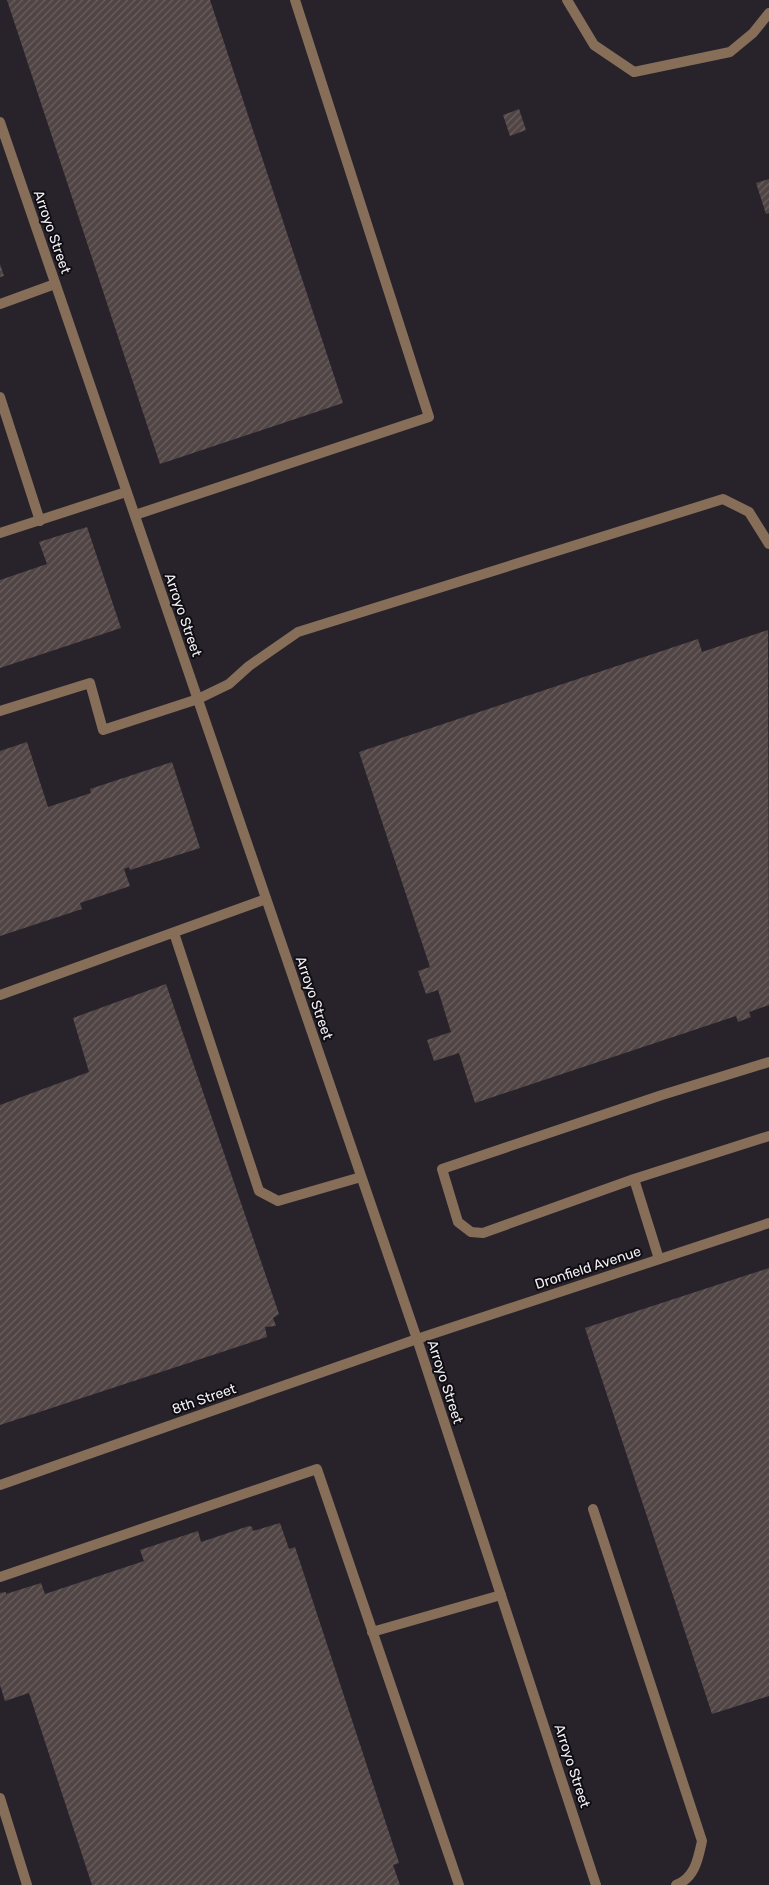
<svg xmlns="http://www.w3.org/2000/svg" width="769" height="1885" font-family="Rubik,sans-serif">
<defs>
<pattern id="building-hatch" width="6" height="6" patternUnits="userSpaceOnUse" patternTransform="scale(1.25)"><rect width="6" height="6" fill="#504544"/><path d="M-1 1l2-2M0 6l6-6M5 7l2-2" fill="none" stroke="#6a6060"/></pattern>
</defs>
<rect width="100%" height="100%" fill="#28232b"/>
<path fill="url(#building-hatch)" d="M7,0H210L343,403L160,464Z
M519,109L526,130L510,136L503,115Z
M769,179V213L766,214L756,183Z
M0,264L4,276L0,277Z
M87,527L121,628L0,668V580L47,564L39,542Z
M768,630L769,1005L749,1012L751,1017L738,1022L736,1016L475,1103L459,1053L434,1061L427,1040L451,1032L438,990L426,994L418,971L430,967L359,752L698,639L702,652Z
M27,742L48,807L91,793L90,789L172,762L200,848L130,870L129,867L124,869L130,886L80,903L82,909L0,936V751Z
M166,984L279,1314L273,1318L276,1326L265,1327L267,1337L0,1425V1105L89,1072L73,1018Z
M769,1268V1696L712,1714L585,1328Z
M280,1523L289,1549L295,1547L399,1863L393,1865L400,1885H92L29,1693L5,1701L0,1685V1593L6,1592V1594L41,1583L45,1594L144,1561L140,1550L198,1531L201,1542L249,1526L252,1527L253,1531Z"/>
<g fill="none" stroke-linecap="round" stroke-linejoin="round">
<path stroke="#866e59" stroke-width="10" d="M567,0L594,45L634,72L730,52L753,33L769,13
M0,304L55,284
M0,397L40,521
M135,515L429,417L295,0
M0,533L126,492
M0,711L90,683L103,730L198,699L229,684L249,666L298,632L723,499L749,512L769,544
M174,933L259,1191L278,1201L361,1177
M0,995L266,899
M769,1062L662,1095L442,1169L458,1222L471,1232L483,1233L634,1179L769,1136
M634,1179L659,1259
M593,1509L702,1841C698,1859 695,1878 676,1885
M0,1577L317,1469L459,1885
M372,1632L501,1595
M0,1798L27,1885"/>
<path stroke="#866e59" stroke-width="10" d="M0,122L417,1339L596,1885
M0,1485L417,1339"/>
<path stroke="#866e59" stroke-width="10" d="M417,1339L769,1223"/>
</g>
<g text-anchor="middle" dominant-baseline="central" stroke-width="4" stroke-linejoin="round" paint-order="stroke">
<g font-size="14" fill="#f3f0f5" stroke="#0f0d11">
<text transform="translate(52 232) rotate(71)">Arroyo Street</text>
<text transform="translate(183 615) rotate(71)">Arroyo Street</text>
<text transform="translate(314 998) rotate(71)">Arroyo Street</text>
<text transform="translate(588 1268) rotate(-18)">Dronfield Avenue</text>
<text transform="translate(445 1382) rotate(72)">Arroyo Street</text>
<text transform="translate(204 1399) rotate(-19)">8th Street</text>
<text transform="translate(572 1766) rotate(72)">Arroyo Street</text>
</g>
</g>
</svg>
